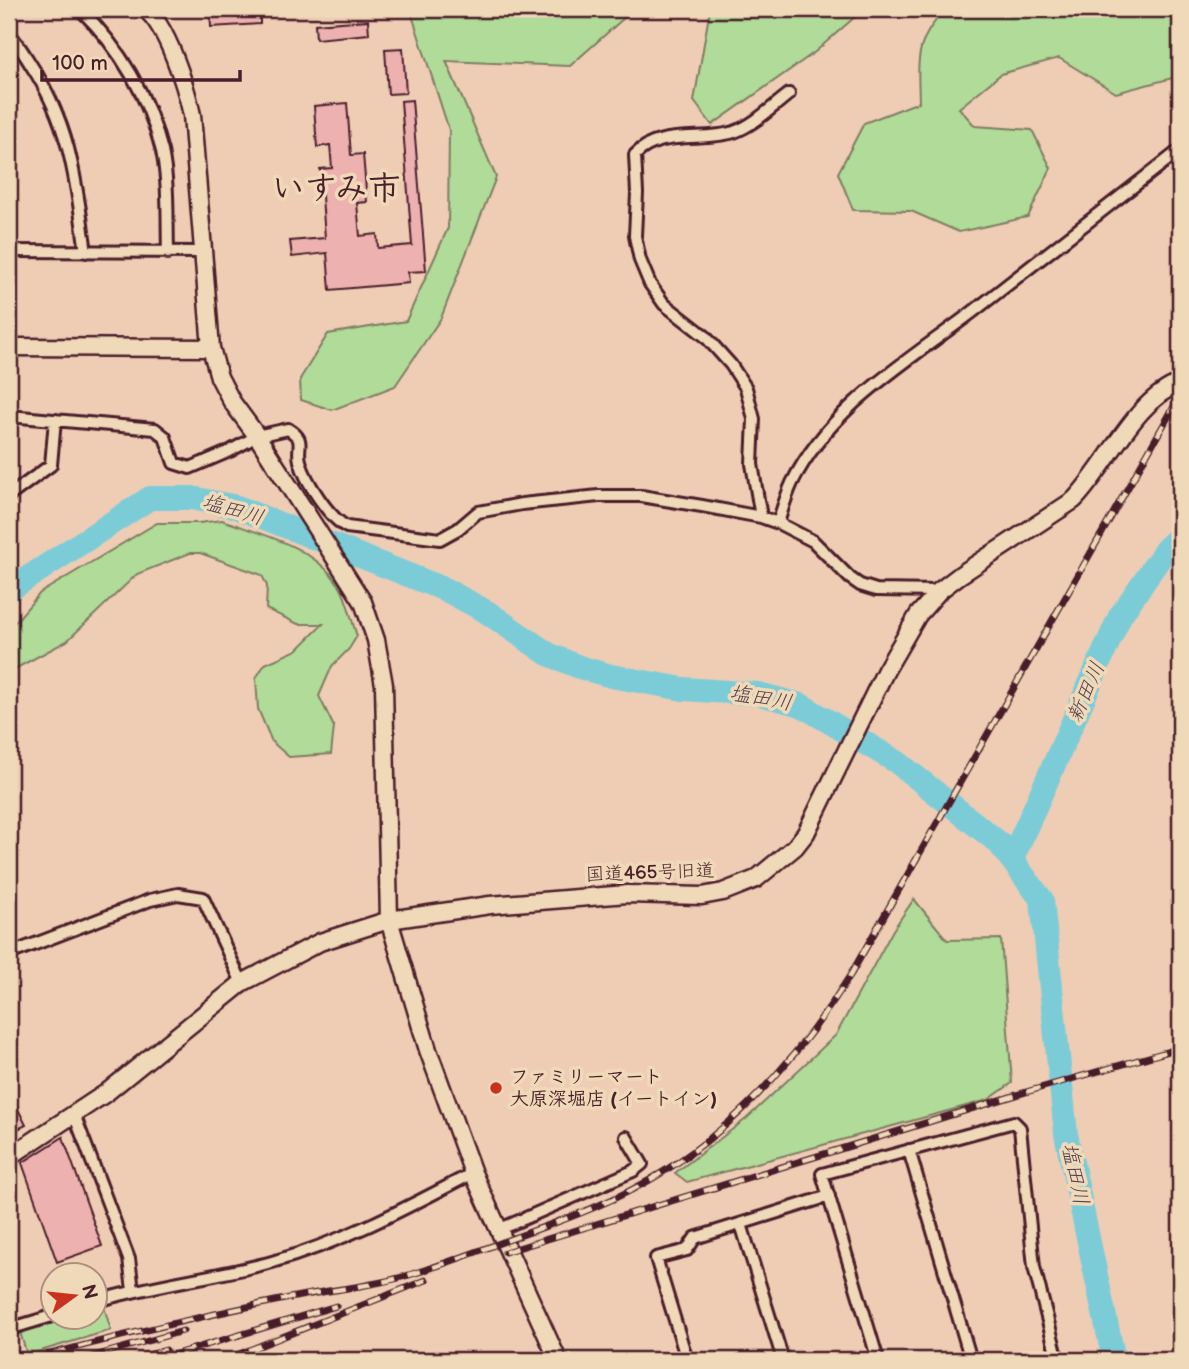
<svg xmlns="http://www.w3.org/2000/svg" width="1189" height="1369" font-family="'Balsamiq Sans','Klee One',sans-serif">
<rect width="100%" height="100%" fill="#efcdb5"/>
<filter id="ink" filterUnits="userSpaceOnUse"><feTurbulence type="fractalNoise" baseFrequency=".0143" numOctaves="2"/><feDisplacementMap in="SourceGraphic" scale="14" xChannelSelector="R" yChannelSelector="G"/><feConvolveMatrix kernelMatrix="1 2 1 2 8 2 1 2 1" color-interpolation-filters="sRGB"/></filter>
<g filter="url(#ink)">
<path fill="#b1db98" stroke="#7e7d62" stroke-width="2" d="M410,9H634L570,66L446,61L496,177L441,318L395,386L332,410L301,400L300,379L328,334L406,321L448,228L449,130Z
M710,9H864L815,52L712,125L694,101Z
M946,9H1180V76L1116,93L1059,58L1001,74L959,108L975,126L1032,130L1051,168L1028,217L959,232L911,211L853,210L838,173L864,123L919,102C918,60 914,41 946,9Z
M222,520C263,535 314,546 339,585C348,599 351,620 357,636L349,649L332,666L319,696L334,727L331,754L289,757L272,742L258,709L256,678L265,664L297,650L323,624H298L266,609L267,586L262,575L200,553H190L137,574L67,641L9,672V629L40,593L157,523H199Z
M914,899L947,940L1001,939L1012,1083L988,1100L687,1182L675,1173L746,1119L836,1035L893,930Z
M104,1307L111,1330L27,1355L20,1332L72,1317L94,1316L95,1310Z"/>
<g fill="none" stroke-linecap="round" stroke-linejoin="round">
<path stroke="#7cccd8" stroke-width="24" d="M9,590L150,498H192L237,507L446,590L487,612L548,654L579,667L611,676L683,689L759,694L801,705L897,762L999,843L1042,900L1066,1134L1114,1360
M1012,859L1120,616L1166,549L1180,536"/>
</g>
<path fill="#edb1af" stroke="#4a1f2b" stroke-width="2" d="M210,9H260V24L211,27Z
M368,20L369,34L316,39L315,24Z
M403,48L406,93L388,94L385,49Z
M412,100L426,271L408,272L409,283L330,290L327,253L292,257L290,241L325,238L320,169L332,168L330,145L317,147L314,106L347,103L351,155L363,154L367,202L357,203L360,236L377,234L378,248L412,245L401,101Z
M16,1105L26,1125L12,1132L9,1126V1108Z
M63,1137L102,1246L57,1262L22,1163Z"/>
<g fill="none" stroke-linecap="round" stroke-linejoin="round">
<defs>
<path id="street" d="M80,9C121,49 148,95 162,151C169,184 167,219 168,253
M9,34C18,43 24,54 31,65C71,126 76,182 86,252
M9,251L202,252
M9,416L155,429L165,437L174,463L190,468L230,451L257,436L288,429C307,441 296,445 300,461C305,481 330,519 347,527L440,539L458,529L478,512L522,504L599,496H641L702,506L761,517L778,523L813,541L850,578L860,585L876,590L939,591
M9,496L51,465L55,420
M761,517L752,464L754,419L746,388L731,365L705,336L664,304L650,284L640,260L635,236L637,193L635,155C659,129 703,142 734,132C754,125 772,107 789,94
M778,523C782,510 786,496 792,483C832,403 911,360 979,307C1046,255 1113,202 1180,150
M9,954L150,900L178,894L203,898L242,983
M74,1114L129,1259L133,1290
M909,1150L971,1360
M741,1224L783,1360
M498,1230L633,1171L642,1164L626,1137
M94,1302C153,1284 213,1278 272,1262C343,1242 408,1207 473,1173
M9,1329L52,1316
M687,1360L656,1258L687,1250L695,1238L829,1196
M878,1360L822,1174L1014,1122L1020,1128L1034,1267L1058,1360"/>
<path id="secondary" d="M145,9C167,25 186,87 192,115L211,348L219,377L232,402L257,436L363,602L376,640L384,685L389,920L428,1050L473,1173L558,1360
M9,347L211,348
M9,1157L106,1093L242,983L320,942L389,920L490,905L627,894L702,896L723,892L756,879L795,847L806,833L886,670L918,615L939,591L960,575L1074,500C1108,465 1135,399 1180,383"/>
</defs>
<use href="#street" stroke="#4a1f2b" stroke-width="16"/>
<use href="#secondary" stroke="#4a1f2b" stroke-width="21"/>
<use href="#street" stroke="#f0d9b8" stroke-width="10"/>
<use href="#secondary" stroke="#f0d9b8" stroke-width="16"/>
<defs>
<path id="rail" d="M505,1252L1026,1092L1180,1048
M28,1360C118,1336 209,1314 300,1296C336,1289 375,1286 409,1275C446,1264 483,1249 519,1236C569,1218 619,1200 663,1172C741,1123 803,1051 851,974L1180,396
M80,1360L183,1331
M130,1360L166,1350
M156,1360L336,1306
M224,1360L426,1280"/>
</defs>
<use href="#rail" stroke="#4a1f2b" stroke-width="7"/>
<use href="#rail" stroke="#f0d9b8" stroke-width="4.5" stroke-dasharray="13" stroke-linecap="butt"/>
</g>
</g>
<circle fill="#c8321e" stroke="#f0d9b8" stroke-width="2.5" cx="496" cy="1088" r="7"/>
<g text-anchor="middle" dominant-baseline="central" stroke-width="7" stroke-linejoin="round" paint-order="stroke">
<g font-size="19" fill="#4a1f2b" stroke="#f0d9b8">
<text transform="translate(650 873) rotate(-2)">国道465号旧道</text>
</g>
<g font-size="19" font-weight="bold" fill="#4a1f2b" stroke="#f0d9b8" text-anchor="start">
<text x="510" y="1077">ファミリーマート<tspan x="510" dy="22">大原深堀店 (イートイン)</tspan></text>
</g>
<g font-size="21" font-style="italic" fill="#54424e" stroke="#f0d9b8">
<text transform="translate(233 510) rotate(16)">塩田川</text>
<text transform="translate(1086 692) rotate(-66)">新田川</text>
<text transform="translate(761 698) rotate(10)">塩田川</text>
<text transform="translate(1075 1174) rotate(78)">塩田川</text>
</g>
<g font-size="33" font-weight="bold" fill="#4a1f2b" stroke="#f0d9b8">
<text x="336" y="189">いすみ市</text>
</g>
</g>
<rect width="1189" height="1369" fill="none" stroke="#f0d9b8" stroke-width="35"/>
<rect x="18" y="18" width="1154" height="1334" fill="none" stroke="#4a1f2b" stroke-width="2.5" filter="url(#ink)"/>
<g transform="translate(74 1296) rotate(75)"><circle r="33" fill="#f0d9b8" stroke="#ae8f80" stroke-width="2"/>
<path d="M0-5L12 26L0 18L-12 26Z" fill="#c8321e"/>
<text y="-10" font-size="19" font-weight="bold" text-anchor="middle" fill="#4a1f2b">N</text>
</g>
<path d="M42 70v10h198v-10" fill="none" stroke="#4a1f2b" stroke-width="3.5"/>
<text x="52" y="70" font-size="21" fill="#4a1f2b" stroke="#f0d9b8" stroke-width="5" paint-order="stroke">100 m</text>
</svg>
